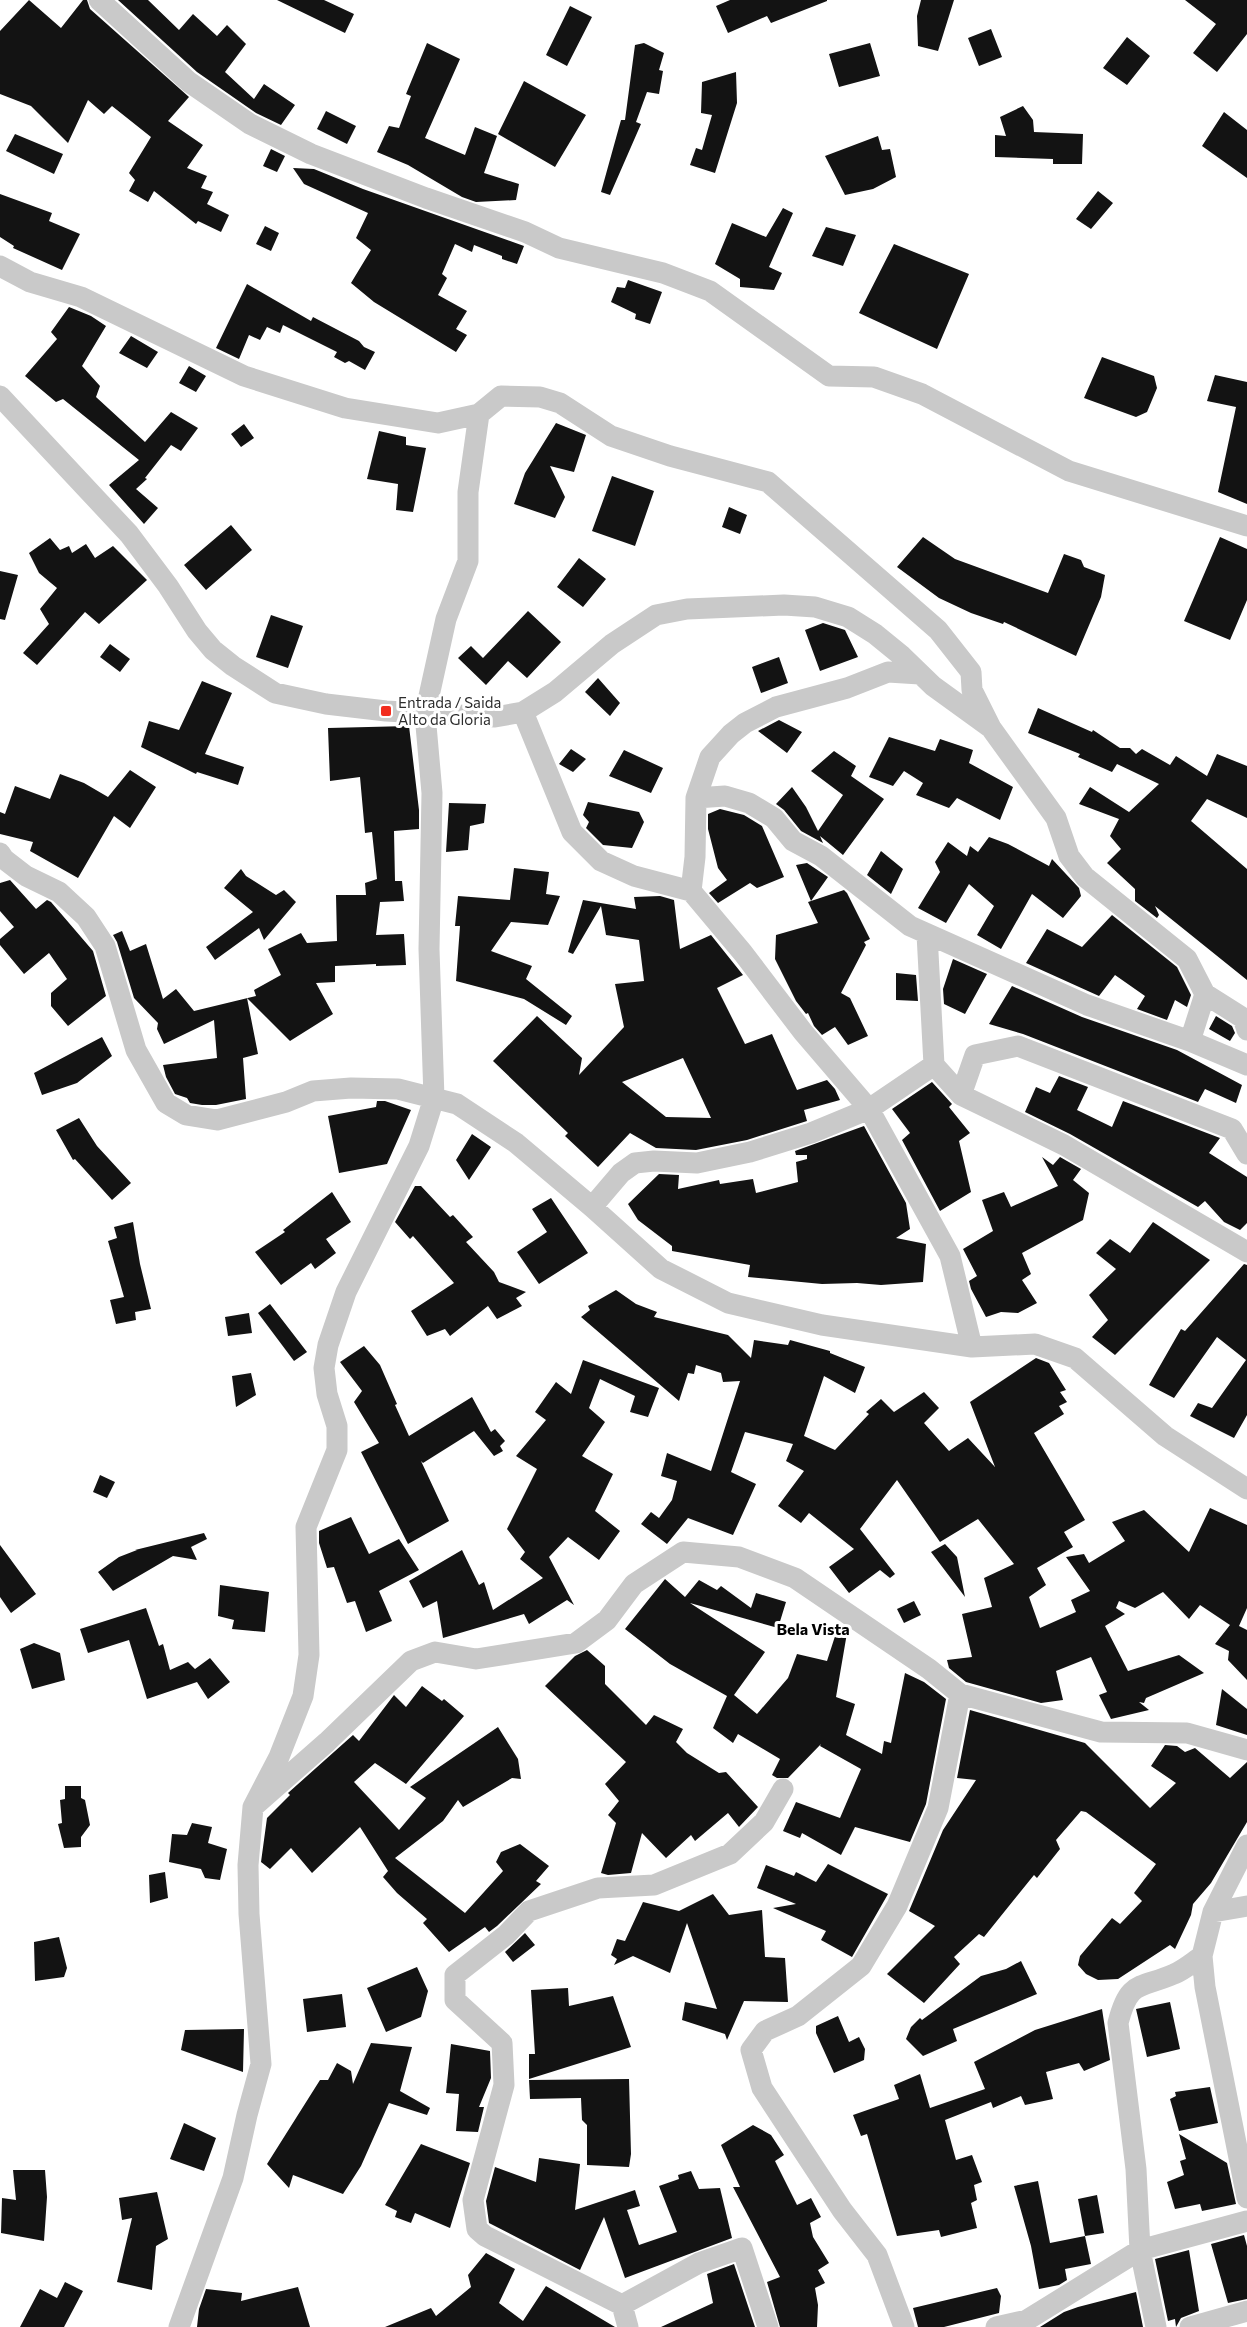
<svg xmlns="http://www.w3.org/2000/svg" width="1247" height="2327" font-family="Commissioner,sans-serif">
<rect width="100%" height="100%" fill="#fff"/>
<path fill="#131313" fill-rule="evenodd" d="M29,0L61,28L83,0H87L90,9L189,97L168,121L203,145L187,168L207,176L201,188L213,192L207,204L229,215L221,232L198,221L196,224L154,191L148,202L129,191L135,180L129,173L151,137L112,106L104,114L88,100L68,143L31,106L0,94V31Z
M118,0H148L179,30L193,14L217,36L227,25L246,44L225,72L254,99L264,84L295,105L281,125L256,113L197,72Z
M277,0H324L354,14L345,33Z
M730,0H827V1L771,23L767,16L728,33L716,6Z
M921,0H954L938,51L918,46L917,16Z
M1185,0H1247V34L1217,72L1193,53L1216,24Z
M570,6L592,17L567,66L546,55Z
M991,29L1002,57L979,66L968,38Z
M1127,37L1150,56L1127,85L1103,68Z
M427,43L460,59L425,138L465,155L475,127L497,136L484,173L519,184L516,200L476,202L462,197L408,165L377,152L389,126L399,128L411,96L406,94Z
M644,43L664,53L659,70L663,71L659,94L647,92L636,122L641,124L610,195L601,192L621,120H625L635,45Z
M870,43L880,76L839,87L829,54Z
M736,72L737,103L715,173L690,165L696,148L702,150L712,115L701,113L702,82Z
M524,81L586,115L555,167L498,134Z
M1023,106L1033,120L1034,132L1083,134L1082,164H1053V159L995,157V135L1006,136L1000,117Z
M326,111L356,126L347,144L317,129Z
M1224,112L1247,130V178L1202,146Z
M15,134L63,154L54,174L6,151Z
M878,136L882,150L890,149L896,177L873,189L845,195L825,156Z
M271,149L285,156L277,172L263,166Z
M293,168L314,169L363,189L524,246L517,264L502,259V256L474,245L472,252L455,244L442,274L447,278L438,295L467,311L456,329L467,335L456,352L374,302L351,283L371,250L356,238L368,213L304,184Z
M1098,191L1113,203L1091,229L1076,219Z
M0,194L52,213L49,221L80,234L62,270L13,248L14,246L0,237Z
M783,208L793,213L769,267L782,273L774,290L740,287V279L715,264L732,223L766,237Z
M265,226L279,233L271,251L256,244Z
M826,227L856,235L843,266L812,256Z
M894,244L969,274L937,349L859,313Z
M628,280L662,292L650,324L635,319L636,314L611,302L617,287L625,288Z
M247,284L311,321L313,317L359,341L364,347L375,352L365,370L349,361L345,363L334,357L337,352L283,325L280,333L267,327L260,340L249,335L239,359L216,348Z
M69,307L91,316L106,326L82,366L100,386L96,397L145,442L171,412L198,428L181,451L171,445L145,478L147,479L136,489L158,508L144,524L109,485L139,460L63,399L56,402L25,376L57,339L51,332Z
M131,336L158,352L147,368L119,353Z
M1102,357L1154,376L1157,388L1147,412L1136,417L1084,398Z
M189,366L206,376L196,392L179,383Z
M1215,375L1247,382V504L1218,492L1236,407L1207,401Z
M556,423L586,435L574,472L550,466L565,497L555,518L514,504L525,473Z
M244,424L254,438L241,447L231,434Z
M379,431L406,437V445L426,448L413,512L396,510L398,484L367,479Z
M612,476L654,491L635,546L592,531Z
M729,507L747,515L740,534L722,527Z
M231,525L252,550L206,590L184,565Z
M923,537L955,559L1048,593L1064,554L1081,560L1084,567L1105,575L1101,597L1076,656L1004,622L1003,624L971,613L939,598L897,567Z
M1220,537L1247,549V600L1230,640L1184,621Z
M50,538L60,550L69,546L72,553L86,544L95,558L113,546L147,580L99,624L85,612L37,665L23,653L49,624L40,609L57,588L39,573L29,553Z
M579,558L606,579L583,607L557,587Z
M0,571L18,575L5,620L0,619Z
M528,611L561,642L527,678L508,661L486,685L458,658L471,646L483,658Z
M271,615L303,626L288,668L256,657Z
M823,623L845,630L858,657L820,671L805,630Z
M110,644L130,659L120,672L100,657Z
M779,657L788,683L761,693L752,667Z
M598,678L620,703L610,716L585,692Z
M202,681L232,693L205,754L244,767L238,785L197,772L196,774L141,747L149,721L179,730Z
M1038,708L1092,732L1093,730L1120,748H1130L1136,754L1142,749L1170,765L1176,756L1207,776L1217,754L1247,766V818L1207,799L1191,821L1247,869V980L1155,906L1159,915L1157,918L1135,901V889L1107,863L1121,849L1110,836L1119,819L1079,804L1090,787L1129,812L1159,784L1117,764L1112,772L1078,757L1080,754L1028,733Z
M779,720L802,732L787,753L758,731Z
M409,726L419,810V829L394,831L395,881H402L404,901L380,902L376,935L404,934L406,965L376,966V964L335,966V982L316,983L333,1014L290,1041L247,998L258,1054L243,1058L246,1099L216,1105H202L190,1103L187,1098L175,1094L166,1077L163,1065L217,1058L214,1020L164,1044L157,1029L158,1023L134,998L117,942L113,935L122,931L130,951L146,944L163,999L176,989L194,1011L256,996L254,990L281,975L268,949L301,933L307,943L337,941L336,895H366L365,883L377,879L372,832L365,833L360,777L330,781L328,728Z
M889,737L935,751L940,739L973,750L969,763L1013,787L1000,820L957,798L949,808L916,795L923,783L904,771L893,786L869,777Z
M571,749L586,759L573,772L559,764Z
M624,750L663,768L651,793L609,776Z
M834,751L856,766L851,776L884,799L843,855L820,836L823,843L801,831L784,810L776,804L792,787L806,807L818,831L843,795L811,771Z
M130,770L156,787L130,828L114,816L78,878L30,851L33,842L0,834V812L5,814L15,786L50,799L60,774L84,783L108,797Z
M588,802L639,812L644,822L632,848L603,845L586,828L589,822L583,815Z
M449,803L486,804L484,823L470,826L468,850L446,852Z
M720,809L744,815L762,826L784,877L757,888L750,883L718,903L709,893L727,880L718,868L708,829V814Z
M989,837L1008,844L1049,866L1052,859L1079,888L1081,896L1063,918L1032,894L1001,949L977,935L994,906L969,884L946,923L918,908L940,872L935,862L948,842L967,856L970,846L978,852Z
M881,851L903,869L891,894L867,875Z
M807,863L828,877L811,901L796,865Z
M514,868L549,872L546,894L560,896L548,925L511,922L491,951L532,966L526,979L572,1016L566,1025L524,999L456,981L460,926H455L458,896L510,900Z
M241,869L246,876L276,895L284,890L296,902L264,940L259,928L215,960L206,947L253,912L224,888Z
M10,880L36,909L47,900L51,902L93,951L106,996L68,1026L51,1006V993L67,979L49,953L24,974L0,945V939L14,927L0,911V883Z
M844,890L847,893L870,939L864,942L866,945L841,993L850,998L868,1036L848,1045L835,1027L822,1035L814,1026L808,1013L806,1014L796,1001L775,959L776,935L818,923L808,902Z
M660,896L674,900L680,949L711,935L743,975L717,988L745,1044L772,1034L797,1090L827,1080L835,1089L840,1100L804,1110L807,1121L747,1140L696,1150L656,1148L630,1133L598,1167L565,1136L568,1133L493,1061L537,1016L582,1058L579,1075L624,1027L615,984L644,981L639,940L606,935L601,906L573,954L568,952L583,900L636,909L634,897ZM683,1058L711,1118L666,1117L622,1082Z
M1112,915L1177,967L1191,995L1187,1007L1175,1000L1167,1020L1137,1009L1145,996L1115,975L1099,996L1026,963L1047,929L1082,947Z
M953,959L987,974L965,1014L944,1004L943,989Z
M896,973L916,975L918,1001L896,1000Z
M1012,986L1082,1017L1177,1050L1242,1085L1236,1103L1205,1089L1198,1102L1023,1034L989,1024Z
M1216,1016L1232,1026L1235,1033L1230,1041L1209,1029Z
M102,1037L112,1056L77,1083L42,1095L34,1073Z
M1059,1076L1088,1087L1077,1110L1112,1127L1123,1101L1220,1138L1209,1153L1247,1177V1223L1240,1230L1224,1222L1205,1201L1198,1207L1070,1134L1025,1112L1036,1087L1050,1093Z
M932,1082L952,1104L949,1107L970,1133L959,1141L971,1192L940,1211L902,1140L910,1133L892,1109Z
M377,1101H385L411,1110L387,1164L339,1173L328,1116L376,1107Z
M79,1118L97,1146L131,1183L112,1200L75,1159L73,1160L56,1130Z
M864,1126L906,1203L910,1229L896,1238L926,1244L923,1282L881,1285L857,1283L822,1284L748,1277L750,1265L672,1251V1246L638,1220L628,1204L659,1174L679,1175L678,1189L719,1180L720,1184L753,1179L756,1193L798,1182L796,1162L807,1159V1155H796L795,1151Z
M472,1134L491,1147L469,1180L456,1160Z
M1042,1157L1053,1165L1060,1157L1081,1169L1073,1180L1089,1193L1083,1220L1022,1253L1031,1274L1022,1280L1037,1303L1018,1313L1001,1312L986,1317L971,1289L969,1281L977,1276L963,1249L993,1231L982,1200L1004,1192L1011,1207L1058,1186Z
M415,1186H421L450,1217L453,1215L473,1237L466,1242L494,1272L499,1282L526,1292L516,1298L522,1306L497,1319L488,1306L450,1336L445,1329L427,1336L411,1311L454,1283L413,1236L410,1239L395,1222Z
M332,1192L351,1222L326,1239L336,1253L315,1269L311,1263L281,1285L255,1252L285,1232L283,1230Z
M551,1198L588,1253L539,1284L517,1252L547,1232L532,1209Z
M133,1222L140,1264L151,1309L135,1312L136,1320L116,1324L110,1300L124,1297L108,1241L117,1238L114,1227Z
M1153,1222L1210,1260L1115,1355L1092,1337L1108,1320L1089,1295L1116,1269L1096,1253L1110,1239L1130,1253Z
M1244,1264L1247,1265V1415L1234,1438L1190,1416L1198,1403L1212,1408L1246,1360L1217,1337L1174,1398L1149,1385L1181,1329L1185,1331Z
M616,1290L636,1304L657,1312L654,1317L728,1335L751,1358L754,1340L788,1345L790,1340L830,1351V1353L865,1367L855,1393L824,1376L804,1436L835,1450L869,1414L866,1412L881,1399L894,1412L924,1392L939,1408L924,1423L949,1451L968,1438L995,1467L970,1402L1036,1358L1049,1363L1066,1390L1060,1392L1067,1402L1059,1406L1064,1414L1034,1433L1085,1520L1064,1532L1073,1547L1037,1568L1046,1585L1029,1597L1040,1628L1076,1612L1071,1600L1090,1591L1066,1557L1084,1554L1089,1563L1125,1541L1112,1522L1144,1510L1189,1552L1210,1508L1247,1525V1608L1239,1626L1247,1630V1680L1228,1660L1229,1651L1215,1644L1230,1625L1200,1605L1189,1619L1163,1592L1135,1608L1119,1601L1116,1608L1125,1614L1105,1626L1128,1671L1179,1655L1204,1673L1146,1698L1144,1703L1139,1702L1149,1710L1111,1719L1099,1695L1107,1692L1091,1657L1056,1671L1063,1700L1041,1703L966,1682L949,1668L947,1660L972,1657L962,1614L992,1607L984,1578L1014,1564L978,1519L940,1542L897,1480L860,1529L895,1574L890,1578L880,1570L849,1593L829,1567L854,1549L809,1513L801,1523L778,1506L804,1471L786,1461L793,1444L745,1432L731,1472L756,1484L733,1535L688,1518L667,1544L641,1524L651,1512L659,1518L672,1500L677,1481L661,1476L667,1453L711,1471L740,1381L723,1382L721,1373L696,1365L694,1374L688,1373L679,1401L581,1317L590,1310L588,1306Z
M270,1304L307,1352L294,1361L258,1313Z
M249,1313L252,1333L228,1336L225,1317Z
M364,1346L380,1365L397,1404L395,1405L409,1436L472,1397L491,1432L495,1429L505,1441L500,1446L503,1451L494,1456L474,1431L423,1463L421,1461L449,1521L408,1544L361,1452L379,1443L354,1402L362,1391L340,1362Z
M583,1360L659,1388L648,1417L630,1412L635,1396L600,1379L589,1408L605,1422L582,1456L613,1474L595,1511L620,1531L599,1560L568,1537L549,1557L574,1605L567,1600L529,1624L524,1614L443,1638L437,1601L423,1608L409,1581L462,1550L479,1585L484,1582L493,1610L543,1578L520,1559L525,1552L507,1529L537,1469L516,1456L546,1420L535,1412L556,1382L571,1394Z
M251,1373L256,1395L236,1407L232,1376Z
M100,1475L115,1482L107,1498L93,1492Z
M351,1517L369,1554L399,1539L419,1570L379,1591L392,1621L366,1632L355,1601L347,1603L334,1567L327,1568L319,1543V1531Z
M204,1533L207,1539L191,1547L197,1560L173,1556L113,1591L98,1572L119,1557L137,1550H135Z
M945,1544L957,1557L965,1597L931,1552Z
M0,1545L36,1594L11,1613L0,1597Z
M665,1579L685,1597L699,1580L717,1590L721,1586L751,1608L756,1593L786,1602L778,1628L690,1603L765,1652L734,1695L757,1714L788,1678L797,1654L827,1661L837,1630L847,1633L836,1697L855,1704L846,1735L882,1754L884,1741L891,1743L905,1673L924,1682L946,1699L926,1804L910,1842L855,1827L841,1855L802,1833L800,1838L783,1831L796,1802L840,1818L861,1769L820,1746L821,1744L788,1778H777L772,1775L780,1759L738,1734L733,1743L713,1728L727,1696L670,1664L625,1629Z
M220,1585L269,1592L265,1632L232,1629L234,1620L218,1616Z
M914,1601L921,1615L904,1623L897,1609Z
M146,1608L159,1646L163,1644L170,1670L188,1662L195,1669L210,1658L230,1682L208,1699L197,1682L147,1699L129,1640L88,1653L80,1629Z
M34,1643L60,1653L65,1680L32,1689L20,1649Z
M587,1650L605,1666V1684L646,1725L654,1715L683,1729L676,1742L687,1753L719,1773L726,1772L758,1807L739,1827L728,1813L695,1841L691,1835L666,1858L642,1833L631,1873L608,1875L601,1873L616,1823L608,1815L619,1801L605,1784L626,1762L545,1686L575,1656Z
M422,1686L442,1701L444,1699L464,1716L406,1784L375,1763L354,1782L399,1830L426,1798L410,1787L498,1727L518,1759L521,1779L512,1778L463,1807L458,1800L443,1821L395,1858L465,1913L503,1871L496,1862L501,1852L520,1844L549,1866L536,1881L541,1884L497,1926L489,1932L485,1927L449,1952L423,1923L427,1919L397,1893L383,1877L388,1871L360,1827L312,1873L291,1848L270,1869L261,1862L267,1818L290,1795L288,1793L353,1735L359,1741L394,1695L406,1707Z
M1222,1689L1247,1709V1735L1216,1725Z
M970,1710L1085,1743L1150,1808L1176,1783L1151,1766L1165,1745L1177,1746L1185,1752L1195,1748L1230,1778L1247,1762V1822L1211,1883L1193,1904L1191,1915L1175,1949L1170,1945L1118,1979L1098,1980L1086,1974L1078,1965L1080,1956L1112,1918L1120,1924L1142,1901L1134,1893L1156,1864L1086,1812L1081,1811L1056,1840L1060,1849L1037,1878L1034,1875L984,1937L979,1934L954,1957L960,1964L924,2003L887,1974L935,1926L909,1911L943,1830L976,1780L957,1778Z
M65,1786H81V1798L85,1800L90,1825L81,1837V1847L64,1848L58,1824L62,1823L60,1800L65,1799Z
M192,1823L212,1827L208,1843L227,1849L220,1880L205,1878L201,1869L169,1862L172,1834L187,1835Z
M828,1864L888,1894L852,1957L821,1940L826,1931L773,1908L796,1904L757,1888L766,1865L794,1876L796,1872L816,1882Z
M165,1872L168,1898L150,1903L149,1875Z
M713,1894L729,1915L762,1910L765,1957L785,1958L788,2002L744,2001L727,2040L725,2034L682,2020L685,2002L717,2009L687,1923L670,1973L633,1956L614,1965L617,1959L611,1955L617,1939L625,1941L643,1902L679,1911Z
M525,1933L535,1945L513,1962L505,1952Z
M59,1937L67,1968L64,1977L35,1981L34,1942Z
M1021,1961L1037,1994L953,2029L957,2041L923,2056L906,2039L911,2027L920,2018L922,2020L981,1976L1006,1969Z
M417,1967L428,1991L421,2017L386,2032L367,1988Z
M568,1988L569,2006L613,1996L631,2047L529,2079V2054H535L531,1990Z
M342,1994L346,2027L307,2032L303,1999Z
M1170,2002L1180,2049L1147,2057L1136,2009Z
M1102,2009L1110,2060L1084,2071L1079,2063L1046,2072L1053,2099L1025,2105L1021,2096L993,2108L991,2102L945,2120L956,2160L972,2155L982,2182L974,2185L977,2200L971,2203L977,2228L941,2237L939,2230L897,2236L867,2134L861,2136L853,2115L899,2099L894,2085L920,2074L930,2108L985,2089L974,2062L1035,2030Z
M838,2016L849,2042L859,2037L865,2049L864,2060L834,2073L816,2033V2026Z
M244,2029L243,2072L181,2050L185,2030Z
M371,2043L412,2047L400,2091L430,2108L427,2115L389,2103L361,2166L343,2194L293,2175L289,2188L267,2164L320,2080H328L337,2063L351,2071L353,2084Z
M451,2044L490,2051L491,2078L479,2107H484L478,2132L456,2131L459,2094L446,2093Z
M629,2079L631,2154L629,2167L587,2165V2125L582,2120L581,2098L530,2099L529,2080Z
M1210,2087L1218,2123L1179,2131L1170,2099L1176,2096L1175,2092Z
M184,2123L216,2138L204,2171L170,2159Z
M753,2125L771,2135L784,2155L775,2161L797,2205L811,2198L821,2217L810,2223L813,2237L829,2263L818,2270L825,2283L815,2288L818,2305L817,2327H780L767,2282L780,2277L733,2187H740L721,2145Z
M1179,2134L1227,2163L1236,2204L1202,2211L1200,2204L1175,2209L1167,2182L1184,2175L1180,2161L1186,2159Z
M421,2144L470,2163L450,2228L415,2213L411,2223L395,2217L397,2211L385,2205Z
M539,2158L580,2164L575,2210L635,2190L640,2206L627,2210L639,2245L677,2232L659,2186L679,2179L678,2175L691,2171L699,2189L720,2188L732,2238L625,2278L604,2217L580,2270L489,2223L486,2201L495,2167L536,2182Z
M13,2170H45L47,2197L44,2241L1,2233L2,2198L16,2200Z
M1038,2181L1050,2243L1085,2236L1091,2264L1065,2269L1067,2280L1059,2285L1039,2289L1031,2246L1014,2186Z
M157,2192L168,2239L156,2246L152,2290L117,2282L132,2218L122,2220L119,2198Z
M1097,2195L1104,2233L1085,2236L1078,2199Z
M1244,2235L1247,2246V2299L1228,2303L1211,2244Z
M1189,2250L1199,2311L1181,2318L1176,2327L1175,2319L1168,2321L1155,2259Z
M486,2253L515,2269L499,2303L523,2321L546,2286L615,2327H385L431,2308L436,2316L471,2287L468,2275Z
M734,2264L755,2327H661L713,2303L707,2274Z
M65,2282L83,2291L64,2327H20L40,2289L57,2298Z
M298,2287L310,2327H197L199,2309L206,2289L242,2293L241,2301Z
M997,2288L1001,2296L999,2313L944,2327H918L913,2308Z
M1136,2292L1143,2327H1040L1064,2312L1078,2307Z"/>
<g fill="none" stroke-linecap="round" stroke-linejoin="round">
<path stroke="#c9c9c9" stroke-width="21" d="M99,0L189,82L250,124L311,154L426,198L525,232L559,248L663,273L710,291L829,376L874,377L922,394L1069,471L1247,526
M0,266L30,282L81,297L244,376L345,408L438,423L479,414L468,492V561L446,619L425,714L432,793L429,949L434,1098L419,1146L346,1292L328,1345L324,1368L327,1394L337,1426V1450L306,1527L309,1655L303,1696L279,1757L253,1807
M0,396L129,534L168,586L197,631L213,650L233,666L275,693L326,704L386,711L495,717L523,712L555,692L612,644L656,615L687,609L784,605L815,607L848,617L875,634L902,656L933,686L991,728
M479,414L501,396L540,397L560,403L611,436L670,456L768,482L938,630L971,672L972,690L991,728L1056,818L1069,856L1085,877L1187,959L1205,994L1243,1018L1247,1030
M523,712L572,832L601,861L634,876L691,891L743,953L803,1032L869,1109L950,1256L972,1347
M696,798L710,757L731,734L745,723L776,707L847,688L888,672L920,674
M0,853L4,859L26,876L59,892L86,917L105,946L136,1050L166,1103L186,1115L217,1120L286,1102L313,1091L351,1088L398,1089L457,1104L516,1143L592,1207L661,1269L728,1303L822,1325L972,1347L1035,1344L1075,1358L1165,1436L1247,1489
M691,891L695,857L696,798L725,796L749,803L774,818L793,841L821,856L910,926L1087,1005L1190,1041L1247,1065
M927,934L934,1065L961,1095L1064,1145L1247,1252
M1190,1041L1205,994
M961,1095L975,1055L1018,1046L1232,1129L1247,1154
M592,1207L621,1173L635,1163L654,1161L697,1163L750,1152L811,1133L869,1109L934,1065
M1247,1845L1213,1912L1202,1956L1205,1987L1247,2198
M1213,1912L1247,1906
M622,2305L699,2263L742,2248L768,2327
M179,2327L233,2178L247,2115L261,2064L249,1914L248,1865L253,1807L327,1742L411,1661L435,1652L476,1659L576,1643L607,1620L634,1584L683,1552L739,1557L795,1578L929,1669L960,1694L1101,1732L1187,1733L1247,1750
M628,2327L622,2305L485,2236L477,2229L473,2200L504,2085L502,2043L455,2000V1975L506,1935L529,1911L598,1888L654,1885L730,1854L764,1822L783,1789
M904,2327L877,2255L842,2210L762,2088L751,2050L765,2031L798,2016L861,1966L897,1906L938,1808L960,1694
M996,2327L1027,2320L1140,2250L1247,2221
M1156,2327L1140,2250L1136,2169L1118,2023C1129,1979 1140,1989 1174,1974C1184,1970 1193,1962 1202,1956
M1190,2327L1247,2311"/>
</g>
<rect fill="#f22d1f" stroke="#fff" stroke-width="2" x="380" y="705" width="12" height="12" rx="3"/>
<g text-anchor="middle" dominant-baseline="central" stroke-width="6" stroke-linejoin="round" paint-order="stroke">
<g font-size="15" fill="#2c2c2c" stroke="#fff" text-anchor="start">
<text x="398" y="702">Entrada / Saida<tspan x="398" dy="17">Alto da Gloria</tspan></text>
</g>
<g font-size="16" font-weight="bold" fill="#000" stroke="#fff">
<text x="813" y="1628">Bela Vista</text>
</g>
</g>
</svg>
